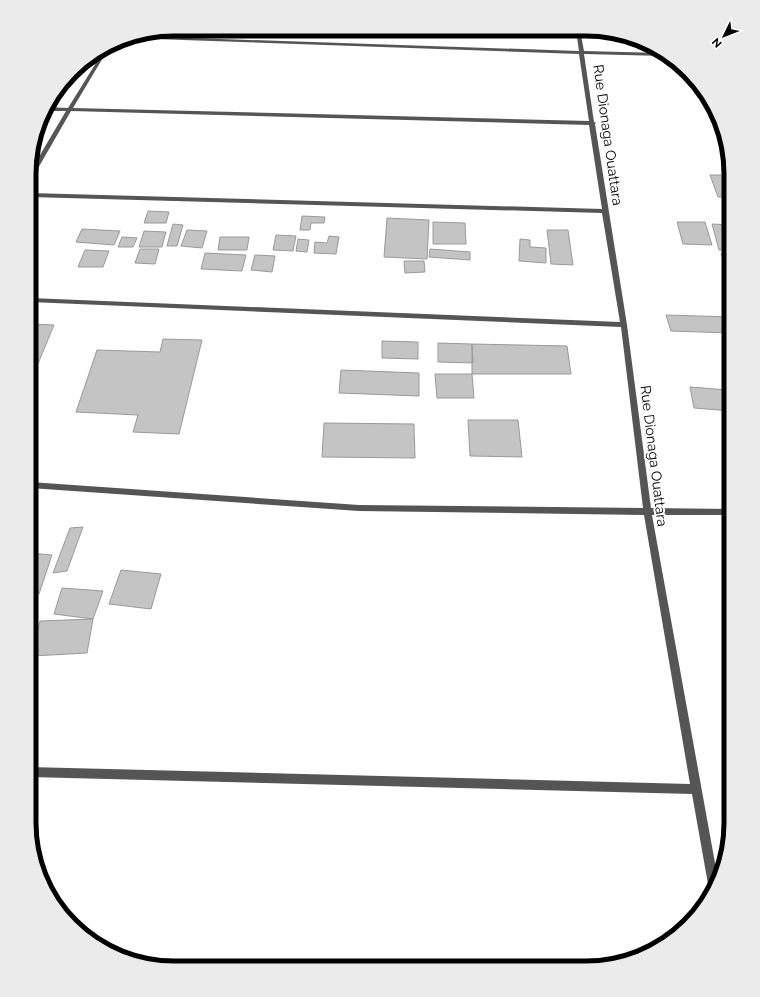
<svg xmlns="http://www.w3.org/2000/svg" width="760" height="997" font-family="Raleway,sans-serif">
<rect width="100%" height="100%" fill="#fff"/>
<path fill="#c4c4c4" stroke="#999" d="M710,175H724L731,197H718Z
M148,211L169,212L166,223H144Z
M302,216L325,217L324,223H311L310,230H300Z
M387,218L429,220L427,259L384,257Z
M433,222L465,223L466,244H433Z
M677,222H705L712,245L683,244Z
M173,224L183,225L177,246H167Z
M712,224L731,225V250H719Z
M82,229L120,231L114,245L76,242Z
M187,230L207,231L202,248L181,246Z
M547,230H568L573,265L551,264Z
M144,231L166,232L162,247H139Z
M276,235L296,236L293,251L273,250Z
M329,236L339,237L336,254L314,253L315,242L327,243Z
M122,237L137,238L133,247H118Z
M220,237H249L247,250H218Z
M298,239L309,240L307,252L296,251Z
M520,239L530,240V247L546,248V263L519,261Z
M140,249H159L155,264L135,263Z
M430,249L470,252V260L429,257Z
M85,250L109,251L103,267H78Z
M205,253L246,255L242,271L201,269Z
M721,254H731V279Z
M255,255L275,256L272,272L251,270Z
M404,261H424L425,272L405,273Z
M666,315L731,317V333L671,331Z
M30,324L54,325L37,366H30Z
M163,339L202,340L179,434L133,432L138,415L76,412L97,350L160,352Z
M382,341L418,342V359L382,358Z
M438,343L472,344L473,363L438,362Z
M472,344L567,346L571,374H472Z
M341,370L419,373V396L339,393Z
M435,374H472L474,398H437Z
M690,387L728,390L731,400V411L694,408Z
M468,420H518L522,457L470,456Z
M324,423L414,424L415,458L322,457Z
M83,527L67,571L53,573L70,528Z
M30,553L52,555L39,594L29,593Z
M121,570L161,574L151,609L109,604Z
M62,588L103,591L93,619L54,614Z
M93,619L87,653L32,656L40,621Z"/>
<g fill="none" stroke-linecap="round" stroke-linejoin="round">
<path fill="#555" fill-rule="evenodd" d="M576,30H580L584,51L661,53L666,55L664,56L584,54L594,122L596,123L595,124L627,325L651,508L731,509V515H652L717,874L712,889L709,888L708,884L692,794L29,777V767L690,784L644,515L359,511L30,488V482L359,505L643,508L621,327L30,302V298L620,322L602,213L30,197V193L602,209L589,125L71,111L33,177L30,179V172L66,111H46V107L68,108L104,50L110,46L73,108L589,121L579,54L125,38L133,36L579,51Z"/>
</g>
<g text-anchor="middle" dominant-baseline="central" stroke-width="4" stroke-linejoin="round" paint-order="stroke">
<g font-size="14" fill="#000" stroke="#fff">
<text transform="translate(608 135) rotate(82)">Rue Dionaga Ouattara</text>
<text transform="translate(654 456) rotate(83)">Rue Dionaga Ouattara</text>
</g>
</g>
<path d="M0 0H760V997H0ZM174 36H586A138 138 0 0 1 724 174V823A138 138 0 0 1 586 961H174A138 138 0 0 1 36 823V174A138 138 0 0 1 174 36Z" fill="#ebebeb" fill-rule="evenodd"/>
<path fill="none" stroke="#000" stroke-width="5" d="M174 36H586A138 138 0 0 1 724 174V823A138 138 0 0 1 586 961H174A138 138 0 0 1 36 823V174A138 138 0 0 1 174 36Z"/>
<g transform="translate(724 36) rotate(227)" stroke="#ffffff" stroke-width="3" paint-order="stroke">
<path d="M0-3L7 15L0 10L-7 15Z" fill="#000000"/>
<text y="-6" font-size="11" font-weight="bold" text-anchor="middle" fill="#000000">N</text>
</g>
</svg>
